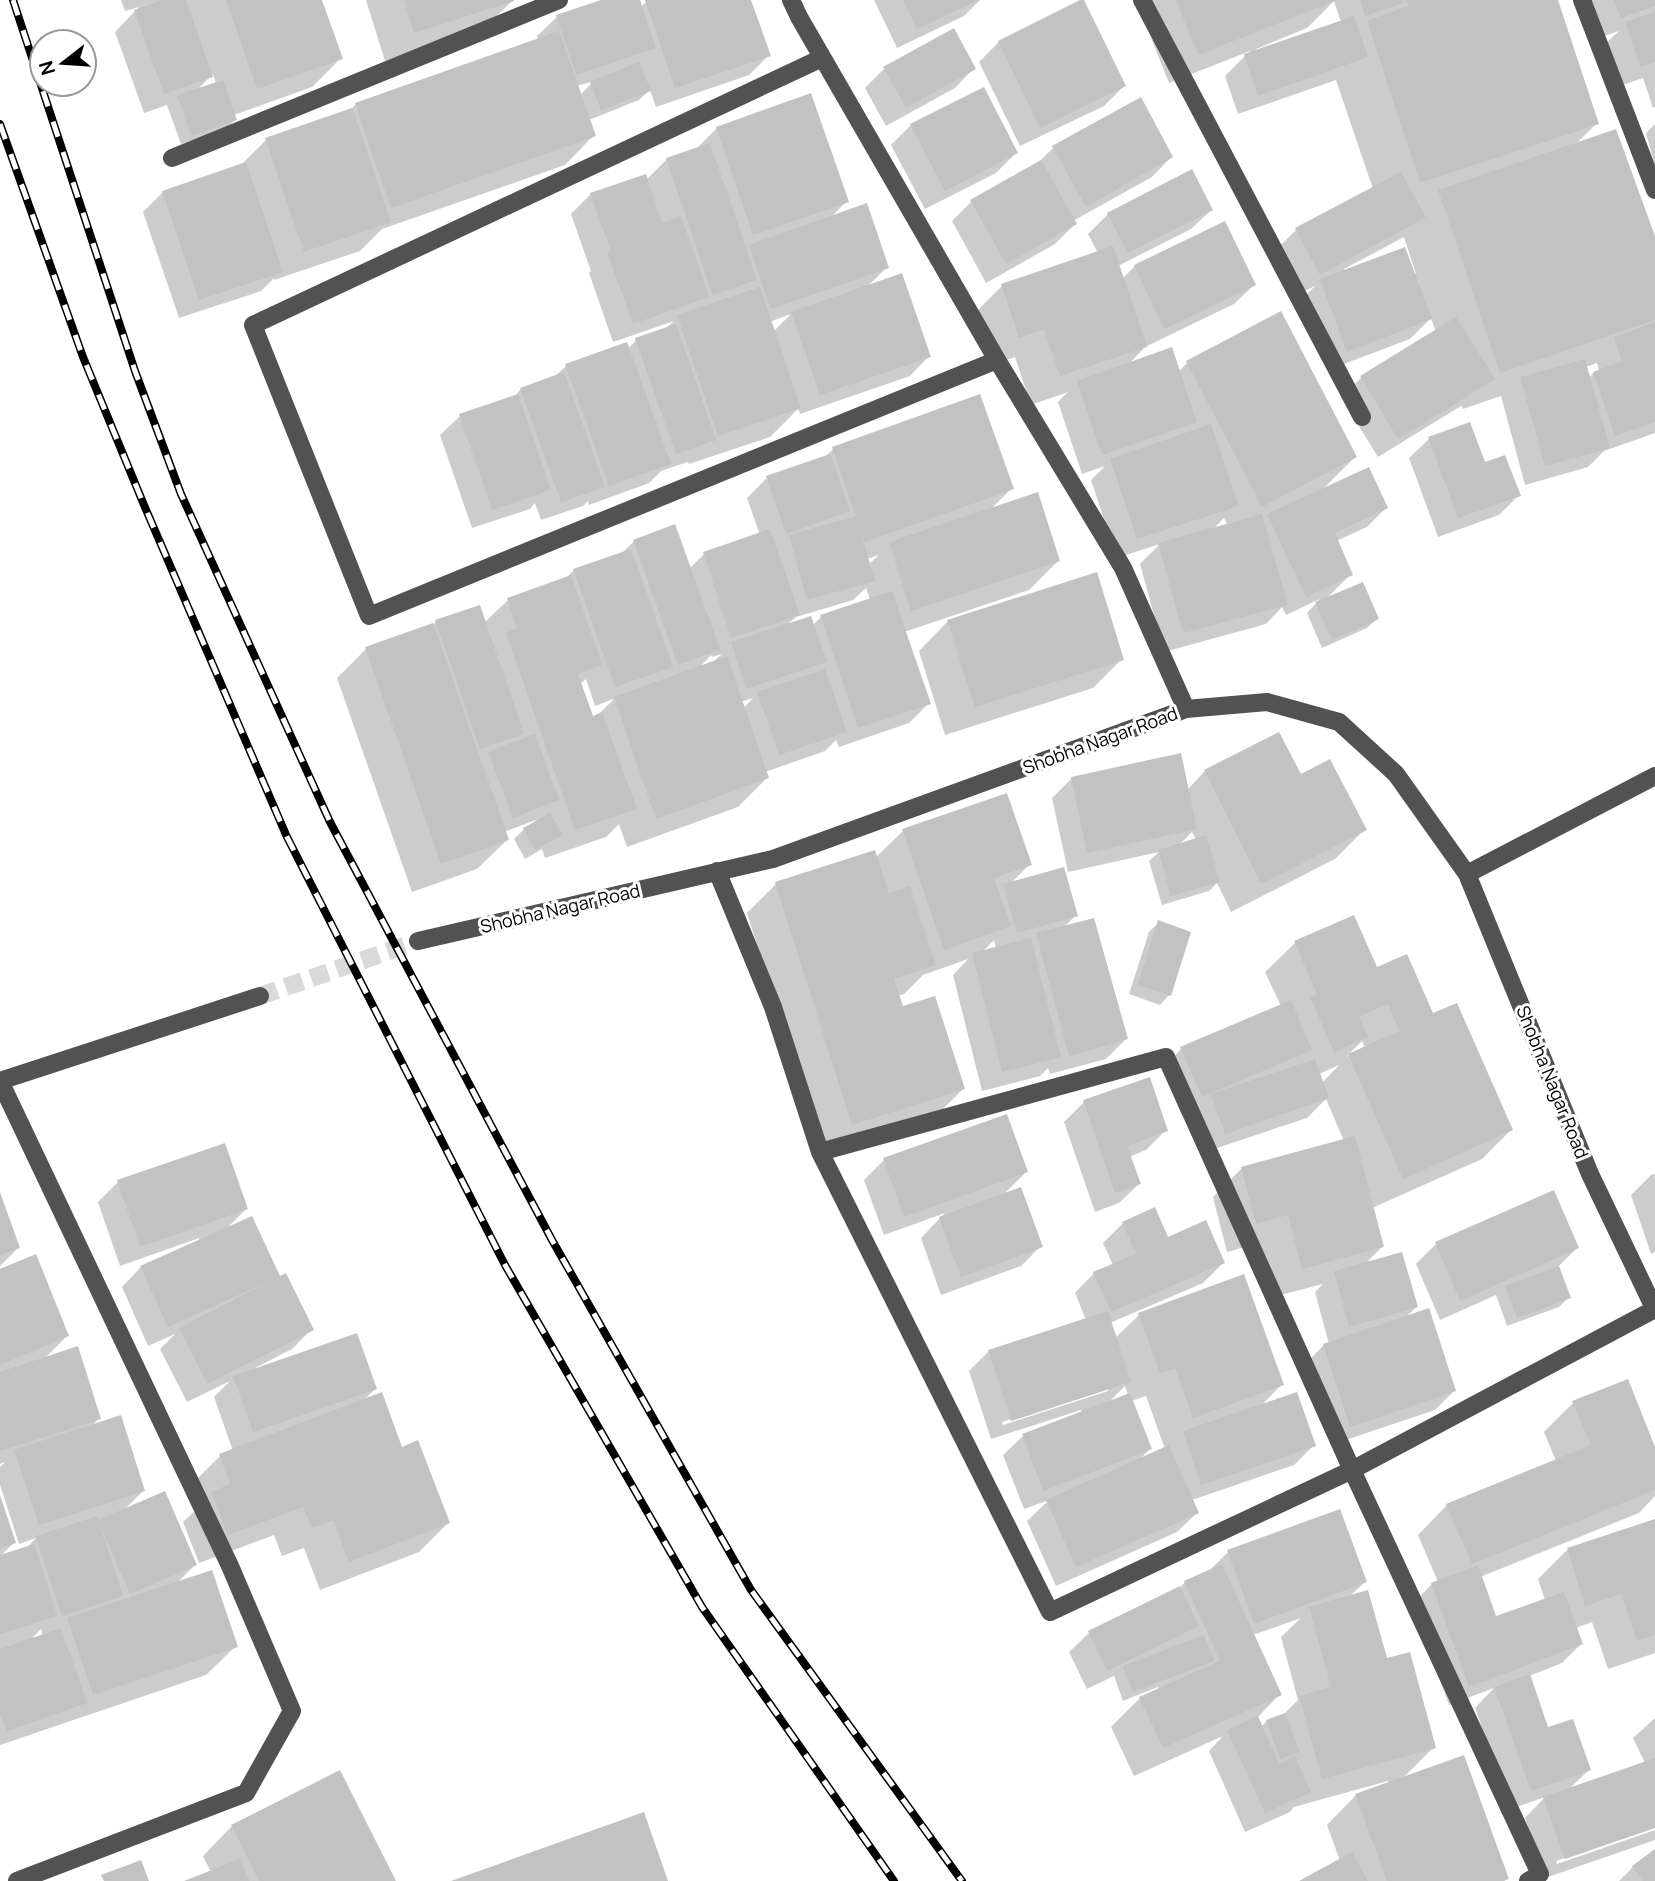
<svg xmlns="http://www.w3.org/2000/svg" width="1655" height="1881" font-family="Manrope,sans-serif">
<rect width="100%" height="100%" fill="#fff"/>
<path fill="#0003" fill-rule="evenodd" d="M121,0H320L341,58L312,87L234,115L235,120L226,129L181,144L167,105L144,113L115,32L139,7L125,11ZM213,74L216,84L197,90Z
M366,0H513L484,29L385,61Z
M607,0H638L641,7L646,2L652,0H749L768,56L749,75L656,107L650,90L639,100L589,120L594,135L565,165L382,229L360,251L274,280V278L261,291L179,318L143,212L163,192L239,167L266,140L348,112L356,104L538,40L537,36L557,17ZM594,81L580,95L577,86Z
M874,0H980L964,16L897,48Z
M1136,0H1556L1597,123L1575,145L1655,242V433L1604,451L1588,467L1525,485L1501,396L1463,409L1461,406L1378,457L1341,397L1361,378L1436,332L1431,318L1410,339L1328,370L1301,300L1315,286L1300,293L1277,249L1296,230L1373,189L1336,80L1238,114L1225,76L1250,51L1169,83ZM1334,1L1341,22L1257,52L1256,49L1307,28ZM1404,237L1416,274L1345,271L1344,269ZM1597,363L1599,371L1593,373L1589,378L1586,367Z
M1588,0H1655V107L1653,108L1643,78L1620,86L1606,43L1619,31L1601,37Z
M999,42L1124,86L1104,106L1020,146L979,62Z
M974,68L955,88L886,126L865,88L884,69Z
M1655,124V166L1646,133Z
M911,125L1016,153L996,173L925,209L891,145Z
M717,128L847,201L830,218L887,267L867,287L929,356L910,376L800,414L798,409L770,437L689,464L688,462L661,471L649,483L589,505L588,501L583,506L541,520L535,503L530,509L472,528L440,435L460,416L514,397L521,389L554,377L566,366L628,349L636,340L664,330L674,321L613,342L589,273L591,271L571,214L591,194L646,180L667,159L695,150ZM791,314L773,332L769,322Z
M1053,148L1171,157L1152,177L1073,221L1075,224L1055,244L986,283L952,221L971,202L1035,166Z
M1211,210L1191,229L1118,266L1122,279L1135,266L1254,285L1234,304L1145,347L1128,365L1178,372L1187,363L1355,457L1321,491L1386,508L1367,527L1336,541L1351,574L1326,599L1377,619L1367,628L1322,648L1307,613L1320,599L1286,615L1282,607L1266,624L1164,652L1140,564L1160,544L1117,558L1091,480L1105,466L1082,474L1058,402L1068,392L1031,405L1015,357L990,366L973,315L1002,286L1098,253L1088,234L1108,214ZM1224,518L1228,526L1212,530Z
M1429,439L1484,464L1519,495L1499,515L1438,537L1409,458Z
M833,449L1012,488L990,510L1058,561L1029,590L904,632L929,703L909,723L839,747L836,740L825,751L765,772L767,778L738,807L627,847L619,824L606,837L545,858L542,849L525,859L514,839L524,829L537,822L536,820L504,832L507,840L477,869L412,892L337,678L366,649L433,625L436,621L484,623L508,600L565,579L574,570L621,554L634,541L689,569L704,554L760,535L747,498L767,478L824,458ZM879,555L868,565L867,559ZM866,588L870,600L821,617L813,625H787L796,617L853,600ZM722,654L711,664L698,669L711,655L712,657ZM586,679L595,706L614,699L597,716L592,718L580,684ZM753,698L743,709L741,702Z
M948,621L1122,659L1093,688L945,735L919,651Z
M1205,771L1300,777L1364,830L1335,859L1231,912L1217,883L1209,891L1162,905L1149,861L1159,852L1068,872L1052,798L1072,778L1187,790ZM1192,832L1196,840L1178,846Z
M903,831L1030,864L1011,883L1076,915L1064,927L1126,1039L1106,1059L1050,1074L1048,1068L1040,1076L982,1091L953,975L968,959L923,975L904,994L898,996L902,1008L963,1089L934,1118L823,1153L747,913L776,884L876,857ZM994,940L996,949L982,952Z
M1353,917L1376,970L1432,1016L1511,1130L1482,1159L1372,1208L1382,1247L1365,1264L1416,1307L1405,1318L1454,1391L1435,1410L1331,1445L1304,1365L1323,1346L1329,1344L1315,1292L1323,1284L1273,1297L1259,1243L1227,1252L1213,1197L1242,1168L1344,1141L1326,1099L1307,1118L1205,1152L1191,1112L1182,1116L1162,1069L1181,1049L1281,1006L1265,972L1295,943ZM1362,1041L1365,1048L1346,1057ZM1339,1065L1322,1083L1319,1074Z
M1159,922L1169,995L1160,1005L1129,994L1149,932Z
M1084,1102L1166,1130L1146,1150L1129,1157L1139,1184L1119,1203L1095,1212L1064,1122Z
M884,1160L1026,1172L1003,1195L1041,1246L1021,1266L941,1295L921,1238L945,1213L884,1235L864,1180Z
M1655,1174V1252L1651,1254L1631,1195L1651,1175Z
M118,1182L246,1209L226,1229L279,1279L312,1329L292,1349L255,1368L256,1370L375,1389L363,1401L401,1449L448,1523L419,1552L320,1590L304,1548L282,1556L274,1535L199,1563L183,1522L199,1507L191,1485L220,1456L233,1451L214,1397L230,1381L187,1402L160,1349L175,1334L148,1346L122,1287L141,1267L200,1241L199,1238L120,1266L98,1202Z
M1553,1192L1577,1248L1558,1267L1569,1297L1559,1307L1507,1326L1496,1295L1440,1320L1416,1264L1436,1244Z
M0,1196L18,1248L0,1266Z
M1123,1223L1167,1239L1223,1263L1203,1283L1110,1323L1115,1338L1139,1315L1282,1384L1261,1406L1314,1445L1294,1465L1192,1500L1197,1513L1177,1532L1056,1586L1027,1521L1049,1500L1024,1509L1003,1455L1023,1436L1082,1413L1081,1410L991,1439L969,1371L989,1351L1086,1320L1075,1293L1094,1273L1113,1265L1103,1243ZM1125,1386L1128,1395L1107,1404ZM1108,1387V1391L1003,1425L1002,1422ZM1146,1396L1165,1449L1139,1460L1150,1449L1131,1401Z
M0,1271L67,1336L44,1359L99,1418L91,1427L143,1491L124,1510L195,1565L176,1584L236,1646L206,1675L0,1745V1557L26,1548L36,1538L19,1544L0,1485V1467L5,1462L0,1464ZM41,1629L43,1636L29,1641Z
M1573,1403L1655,1451V1496L1639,1513L1480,1577L1495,1618L1545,1600L1538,1579L1568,1549L1655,1520V1653L1608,1669L1592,1622L1576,1628L1581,1644L1562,1663L1529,1676L1547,1729L1589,1770L1568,1790L1645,1763L1633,1738L1655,1718V1826L1556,1861L1557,1864L1655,1830V1840L1545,1878L1525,1818L1545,1797L1511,1809L1475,1708L1494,1688L1449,1705L1412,1604L1432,1584L1438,1582L1418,1535L1447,1505L1556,1461L1544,1432Z
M0,1499L14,1543L0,1556Z
M1228,1552L1365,1582L1349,1597L1434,1747L1402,1779L1507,1879L1504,1881H1303L1340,1861L1327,1825L1356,1795L1389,1783L1388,1781L1294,1807L1290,1812L1245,1832L1209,1751L1223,1736L1134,1776L1111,1727L1140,1698L1159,1690L1158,1687L1123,1701L1114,1676L1087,1689L1069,1652L1089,1633L1179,1589L1185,1582L1209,1571ZM1301,1618L1281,1637L1298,1700L1282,1716L1267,1721L1261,1727L1257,1718L1280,1694L1253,1635Z
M339,1772L394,1881H188L211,1872L203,1856L232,1826Z
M1655,1851V1881H1619L1633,1867Z"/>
<path fill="#c2c2c2" d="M163,0H186L213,77L164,94L134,10Z
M226,0H322L343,59L257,89Z
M404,0H514V1L414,33Z
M601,0H640L656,48L576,75L556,15Z
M645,0H751L771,56L675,88Z
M903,0H979L917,29Z
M1080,0H1084L1126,86L1040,128L998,41Z
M1176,0H1337L1198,55Z
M1360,0H1402L1403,3L1365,16Z
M1406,0H1558L1599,124L1420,183L1367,21L1408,6Z
M1614,0H1655V6L1621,18Z
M1655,12V62L1640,67L1625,22Z
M1354,16L1368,57L1258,96L1244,54Z
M954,28L976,69L906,108L883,67Z
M559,31L596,136L391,208L355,103Z
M639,62L651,91L601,110L590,82Z
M223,80L237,120L191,136L177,95Z
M984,87L1018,153L945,191L910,124Z
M811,93L849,202L753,235L716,127Z
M1141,97L1173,157L1086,207L1052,146Z
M352,108L391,222L304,252L265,138Z
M1616,129L1655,236V320L1500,373L1438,190Z
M710,143L757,280L713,295L666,158Z
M1041,160L1077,224L1006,264L970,200Z
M246,162L283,272L199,300L162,191Z
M1192,169L1213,210L1128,253L1107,213Z
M1401,172L1426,217L1320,275L1295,228Z
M646,174L662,223L681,216L709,297L633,324L607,252L611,251L590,193Z
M867,203L889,268L771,309L749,245Z
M1225,221L1256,285L1164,329L1134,265Z
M1113,246L1147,347L1060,376L1044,329L1019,338L1001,284Z
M1405,247L1432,319L1347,352L1320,279Z
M902,273L931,357L820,395L791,312Z
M760,287L801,408L718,436L677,315Z
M1281,311L1357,457L1262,507L1186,361Z
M1456,317L1495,379L1398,439L1360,376Z
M1655,322V422L1615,436L1593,372L1622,361L1614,337Z
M676,324L716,440L676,454L635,338Z
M627,342L671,464L609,486L565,364Z
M1172,347L1197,422L1102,455L1077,381Z
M1585,359L1610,448L1545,466L1520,377Z
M564,372L605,487L561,502L520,388Z
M518,394L551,490L492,510L459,414Z
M980,394L1014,489L865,542L860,529L875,581L807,600L789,535L856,516L832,447Z
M1470,422L1485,462L1505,455L1521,496L1458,518L1428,437Z
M1211,424L1239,506L1137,539L1110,459Z
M830,454L850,511L786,534L766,476Z
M1369,467L1388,508L1335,533L1353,575L1306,597L1267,514Z
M1038,492L1060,561L911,611L889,542Z
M1262,514L1288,605L1183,633L1158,543Z
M675,524L720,649L678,665L633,540Z
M770,529L800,615L731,638L703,552Z
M631,549L673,667L615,687L573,569Z
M1097,572L1124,660L975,707L947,620Z
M571,575L602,665L578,674L593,716L602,712L637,809L575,830L506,633L517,628L507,598Z
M1363,582L1379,619L1332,640L1315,602Z
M892,591L931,704L858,728L820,615Z
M480,605L524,734L480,749L435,620Z
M811,616L827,662L746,689L731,642Z
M433,623L509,840L441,864L365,647Z
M727,656L769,778L656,819L614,697Z
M825,669L847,732L779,755L757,692Z
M1279,732L1301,774L1330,759L1367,830L1261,884L1204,770Z
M535,734L559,800L513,818L488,752Z
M1181,753L1197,829L1087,853L1071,777Z
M1007,793L1032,865L994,878L1011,926L944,950L902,829Z
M550,813L563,835L535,850L523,828Z
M1206,835L1220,882L1171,896L1158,850Z
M875,850L889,893L910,886L936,965L894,979L903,1006L935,996L965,1089L852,1125L775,882Z
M1064,867L1078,916L1017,933L1003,884Z
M1354,915L1377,967L1407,954L1433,1013L1457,1003L1513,1130L1403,1179L1348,1054L1399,1031L1388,1004L1359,1017L1368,1037L1334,1052L1310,997L1317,994L1294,941Z
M1094,918L1128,1039L1069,1056L1036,933Z
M1158,920L1191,932L1171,996L1138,985Z
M1031,938L1061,1057L1002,1072L972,953Z
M1291,1000L1312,1050L1202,1097L1180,1047Z
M1315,1059L1329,1098L1225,1134L1211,1094Z
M1150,1077L1168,1131L1127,1146L1141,1184L1115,1193L1083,1100Z
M1007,1114L1028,1172L904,1217L883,1158Z
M1355,1136L1384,1247L1302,1269L1288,1215L1256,1224L1241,1167Z
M225,1143L248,1209L140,1247L117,1180Z
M1021,1187L1043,1247L961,1277L939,1217Z
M1554,1190L1579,1248L1460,1301L1435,1242Z
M0,1192L20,1248L0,1255Z
M1155,1207L1168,1237L1206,1220L1225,1263L1111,1312L1093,1272L1136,1254L1122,1222Z
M252,1216L280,1276L286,1273L314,1330L207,1384L179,1328L272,1280L168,1327L140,1266Z
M1402,1252L1418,1307L1349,1327L1334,1271Z
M36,1254L69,1336L0,1365V1269Z
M1559,1266L1571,1298L1517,1318L1505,1286Z
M1244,1274L1284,1385L1193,1418L1175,1368L1160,1373L1138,1313Z
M1429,1308L1456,1391L1350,1427L1323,1344Z
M1108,1311L1131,1382L1011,1421L988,1350Z
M357,1333L377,1389L253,1432L233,1376Z
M78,1346L101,1419L0,1451V1372Z
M1628,1379L1655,1447V1490L1472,1564L1446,1504L1591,1445L1572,1401Z
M382,1392L402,1447L418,1440L450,1523L349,1562L333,1520L312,1528L303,1507L228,1535L211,1492L230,1484L219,1454Z
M1297,1392L1316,1446L1201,1485L1183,1431Z
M1130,1393L1152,1449L1043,1491L1022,1434Z
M121,1415L145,1491L39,1525L14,1450Z
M1169,1445L1199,1513L1076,1567L1046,1500Z
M165,1491L197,1565L130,1594L99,1523L123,1596L62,1616L36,1536L97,1516L98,1520Z
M0,1495L16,1543L0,1548Z
M1340,1509L1367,1582L1254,1624L1227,1550Z
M1655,1519V1635L1637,1641L1621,1594L1585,1606L1567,1548Z
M34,1544L57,1616L0,1634V1555Z
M1222,1564L1282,1695L1163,1748L1139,1697L1220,1661L1184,1581Z
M1478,1565L1496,1616L1564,1592L1583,1644L1469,1687L1431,1583Z
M212,1570L238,1647L93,1695L67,1618Z
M1180,1586L1199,1626L1107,1671L1088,1631Z
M1368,1590L1387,1658L1410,1652L1436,1748L1322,1779L1299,1696L1331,1687L1309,1607Z
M61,1628L87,1703L7,1731L0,1714V1649Z
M1204,1635L1214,1661L1133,1692L1123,1666Z
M1530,1674L1548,1727L1573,1719L1591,1770L1531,1791L1494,1687Z
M1285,1713L1300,1752L1280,1759L1266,1720Z
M1258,1716L1279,1764L1295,1756L1311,1792L1265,1813L1227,1730Z
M1464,1755L1509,1879L1503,1881H1387L1355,1794Z
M1655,1758V1828L1565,1859L1543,1797Z
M340,1770L396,1881H259L231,1825Z
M644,1812L668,1881H451Z
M1655,1849V1881H1643L1632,1866Z
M1352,1852L1368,1881H1299Z
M240,1859L249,1881H184Z
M141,1860L149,1881H104L101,1875Z"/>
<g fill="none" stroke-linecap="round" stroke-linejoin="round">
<path stroke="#d9d9d9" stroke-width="18" stroke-dasharray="18 9" stroke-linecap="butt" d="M260,996L418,941"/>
<path stroke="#525252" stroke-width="18" d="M791,0L799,17L997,360L1123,568L1186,709
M1142,0L1362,417
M1582,0L1655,190
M822,58L253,325L369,616L997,360
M172,158L559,0
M717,871L773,1007L820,1152L1050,1612L1352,1470L1655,1309
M1467,874L1655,776
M418,941L773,859L1186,709L1267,702L1339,722L1396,774L1467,874L1590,1174L1655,1310
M0,1081L230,1566L292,1711L246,1793L17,1881
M0,1081L260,996
M820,1152L1166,1057L1352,1470L1540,1874L1528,1881"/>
<defs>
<path id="rail" d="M13,0L135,371L181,494L330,822L552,1240L751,1590L962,1881
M0,124L83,357L144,505L287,837L505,1265L702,1607L894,1881"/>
</defs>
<use href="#rail" stroke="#000" stroke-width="8"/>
<use href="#rail" stroke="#fff" stroke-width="5" stroke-dasharray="16" stroke-linecap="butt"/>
</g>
<g text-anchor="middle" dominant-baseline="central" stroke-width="6" stroke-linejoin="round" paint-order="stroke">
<g font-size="18" fill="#000" stroke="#fff">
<text transform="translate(1100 740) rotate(-20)">Shobha Nagar Road</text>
<text transform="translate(560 908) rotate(-13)">Shobha Nagar Road</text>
<text transform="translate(1553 1082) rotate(68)">Shobha Nagar Road</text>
</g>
</g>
<g transform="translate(63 63) rotate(253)"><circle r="33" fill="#ffffff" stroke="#999999" stroke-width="2"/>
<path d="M0-5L12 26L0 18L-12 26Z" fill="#000000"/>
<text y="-10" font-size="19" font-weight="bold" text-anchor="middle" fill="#000000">N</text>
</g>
</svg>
